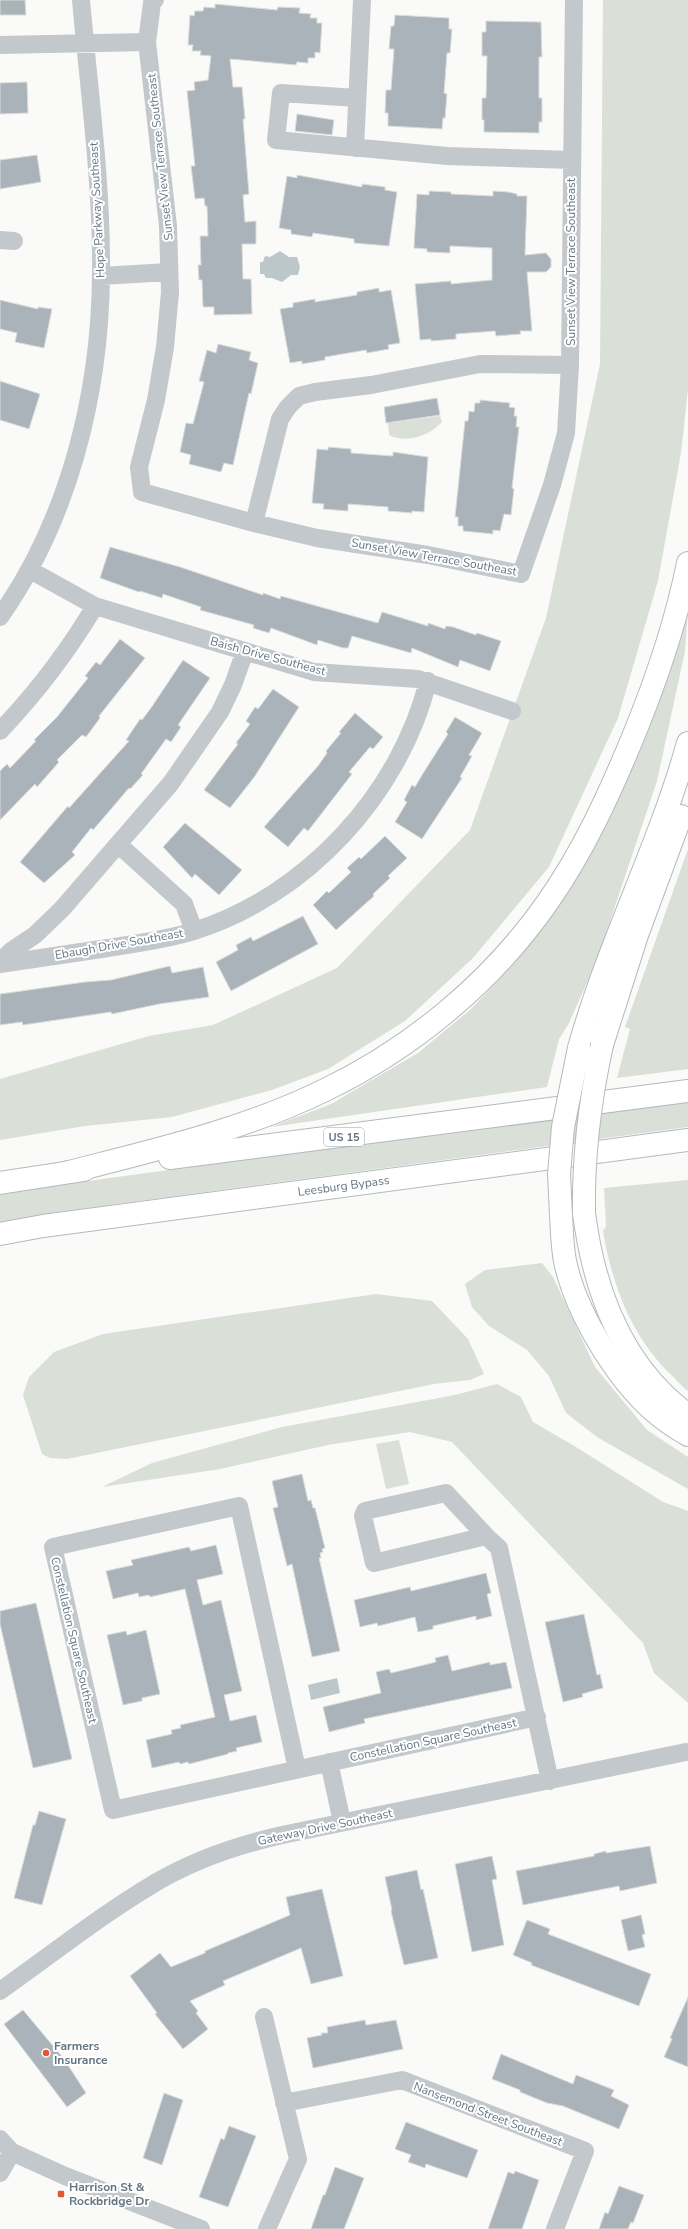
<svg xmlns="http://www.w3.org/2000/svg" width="688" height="2229" font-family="'Nunito Sans',sans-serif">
<rect width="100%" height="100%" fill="#fafaf8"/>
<path fill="#dadfd7" d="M603,0H688V389L681,453L658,581L618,718L549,867L473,958L405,1021L328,1069L272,1090L172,1117L85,1126L0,1140V1079L149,1036L213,1025L337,968L470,830L546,618L600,364Z
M440,416L442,422C429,436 407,444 389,435L388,423Z
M688,611L685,651L657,781L596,963L568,1025L559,1039L547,1087L271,1127L331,1104L418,1053L471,1009L506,972L543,928L566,893Z
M688,849V1069L617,1078L630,1029L625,1027Z
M688,1099V1127L57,1212L0,1223V1193Z
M688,1180V1391C681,1386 675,1378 668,1372C630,1333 612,1284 603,1231L606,1226L604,1188Z
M542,1263L553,1277L595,1367L647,1430L688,1457V1489L597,1437L566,1413L549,1376L527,1350L489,1326L472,1307L465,1284L485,1270Z
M376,1294L432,1301L468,1339L484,1374L470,1380L434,1384L67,1459L50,1458L42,1454L23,1395L29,1377L54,1352L103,1334Z
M497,1384L521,1397L533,1422L576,1447L663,1502L688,1511V1703L654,1673L643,1643L452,1442L410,1432L328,1445L220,1469L102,1487L152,1463L282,1427L455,1395Z
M399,1440L409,1484L386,1489L376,1444Z"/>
<path fill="#bbc7cb" d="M280,251L289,257H297L300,267L298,275H291L282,282L272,278H266L264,274H260V262H263L265,256L270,257Z
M337,1678L340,1693L311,1700L308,1685Z"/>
<path fill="#aab3b9" stroke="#dcdcda" d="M0,0H25L26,15H0Z
M215,4L277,10L278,7L300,8L299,13L311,14L310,18H317V23H322L320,53L315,52V58H308V63L297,62L296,65L230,59L233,87H242L245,119H243L249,194L243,195L245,222L256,221V244H242L243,279H251L252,314L214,315V307H203L202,280H199L198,265H201L200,236H208L207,206H205L204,198L195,199L191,166H195L187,91L195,90L194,82L208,80L211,56L200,55L201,51H192L193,45H188L190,15L194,16L195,11H203L204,7L215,8Z
M395,15L449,18V29H452L450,53H447L444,93L447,94L445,118H443L442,129L388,126V113H385L386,90H391L394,49H389L391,26H394Z
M486,21L541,22L542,57H539V98H542V122H539V133L484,132V120H482V98H486L487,56H482V32H486Z
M27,82L28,113L0,114V83Z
M297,114L334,120L332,135L295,131Z
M37,155L41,182L0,189V160Z
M297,175L362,187V184L385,187V190L397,192L389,246L354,243V239L313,233L312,237L291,234V230L279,228L287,176L297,178Z
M429,191L451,192V194L493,196V191L508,192L517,194V196H527L525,255L546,253L551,259V267L546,272H527L532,331H520L521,334L496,336L495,331L456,334V339L431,341V339L420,340L415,284L451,281V284L492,280V248L450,246V253L427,252V249L414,248L417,194L429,195Z
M379,288V292L391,290L400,343L388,345L389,349L367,353L366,350L325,357V360L302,364V361L290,363L280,309L293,307V303L315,299V302L357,295V292Z
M0,300L38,309V307L52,309L44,348L15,342L17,333L0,329Z
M218,344L251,352L249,360L258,363L251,394L249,393L233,465L224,463L221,472L189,464L191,455L180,452L186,423L193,424L204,382L199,381L207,350L216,353Z
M0,381L40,394L29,429L0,420Z
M437,398L440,415L386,423L384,407Z
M480,400L510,403L509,407L515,408L514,416H517L516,427H519L512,488L514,489L511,515L504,514L500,531L493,530V534L463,531V526H458V517H455L465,421H468L469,411L474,412L475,403H480Z
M328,447L351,449V453L393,456V452L428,457L424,512L412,511V513L388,511V507L348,504V511L323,509L324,504L312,503L317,449L328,450Z
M110,547L180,567L263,595V593L280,599L281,596L378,623L382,612L428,626V623L445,629L446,626L453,627L476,635L477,633L501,641L490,671L460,660L458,667L412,648L411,653L352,636L348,648H343L318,640L317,645L271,628L269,633L253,628L254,625L200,610L201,607L163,594L162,598L140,591L139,592L100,578Z
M120,639L145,658L99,716L100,718L86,737L82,735L57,760L59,762L37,787L35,784L0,820V771L7,764L10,768L36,741L34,740L57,717L88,678L85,676L96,662L100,665Z
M183,660L210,678L178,725L181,727L171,742L166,739L141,774L143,775L130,789L129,788L93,830L91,828L72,852L75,855L44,883L20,862L68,806L69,808L129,741L126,740L140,719L142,720L151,708Z
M273,689L299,707L255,776L230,808L204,790L238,744L236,743L250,724L246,721L255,707L258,709Z
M355,713L383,737L373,749L370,747L349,772L352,774L308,831L304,828L288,847L264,827L318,766L327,753L326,751L341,733L339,732Z
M455,717L482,733L469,755L472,756L460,777L462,778L422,839L395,822L407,802L404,800L412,785L415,787L422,775L448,734L446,732Z
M185,823L242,870L219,895L195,874L192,878L163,847Z
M385,836L407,858L388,876L390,878L373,894L374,896L336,930L313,905L327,891L329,893L351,872L347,868L359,857L361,859Z
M303,916L318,944L231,991L216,962L238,950L236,945L251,937L253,941Z
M170,966L172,973L203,967L209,997L159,1004L112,1014L111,1012L23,1025L22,1022L0,1025V994L85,982L111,980Z
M302,1474L308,1501L311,1500L313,1508H315L325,1548L322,1549L323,1552L320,1553L321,1558H319L340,1651L312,1657L292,1564L287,1566L273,1508L278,1507L272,1481Z
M216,1545L223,1574L197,1580L203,1605L221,1600L242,1691L224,1695L230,1721L256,1715L262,1742L236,1748L237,1751L228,1753V1754L189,1764L188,1762L180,1764L179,1762L152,1768L146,1740L172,1734L171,1730L181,1728L180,1725L215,1717L185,1589L150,1597L149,1595L139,1597L138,1593L113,1599L106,1571L133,1565L131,1560L189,1547L191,1551Z
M486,1573L491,1593L487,1594L492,1616L476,1620V1616L433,1626V1629L418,1632L415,1617L378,1626L377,1623L360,1627L354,1600L410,1587L411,1591Z
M36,1603L72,1759L33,1768L0,1624V1611Z
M584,1614L597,1675L600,1674L603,1688L582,1694L583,1697L563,1702L545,1622Z
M146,1630L160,1694L142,1698V1701L123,1705L107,1635L126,1631L127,1635Z
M448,1655L452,1671L490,1662V1665L506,1662L512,1688L364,1719L365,1723L329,1732L323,1707L381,1693L376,1672L389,1669L391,1673L436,1662L435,1658Z
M39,1811L66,1819L42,1905L14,1898L33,1825H35Z
M650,1846L657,1883L620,1891L619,1886L523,1905L516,1871L594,1856V1854L606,1851V1853Z
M492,1856L497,1879L492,1880L504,1945L472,1952L455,1864Z
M417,1870L421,1890L423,1889L438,1958L404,1965L391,1911L392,1910L385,1877Z
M322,1889L343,1976L311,1984L301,1948L223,1981L225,1985L190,2001L198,2011L196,2013L208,2029L183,2049L155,2014L157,2013L130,1976L160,1953L171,1967L205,1953V1951L290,1915L286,1897Z
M641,1915L644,1929L645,1934L642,1935L645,1947L628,1951L621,1920Z
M527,1920L550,1929L548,1934L651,1974L639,2006L531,1965L532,1963L513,1955Z
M688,1997V2067L664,2057L672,2039L670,2038Z
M23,2010L64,2059L86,2093L67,2107L4,2024Z
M365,2020L366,2025L396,2020L403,2049L313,2068L307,2038L322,2035L321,2033H328L327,2027Z
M501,2054L573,2084L576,2075L614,2090L611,2096L629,2105L619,2129L563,2106L547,2103L520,2092V2090L492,2079Z
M164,2093L183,2100L162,2165L143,2158Z
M406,2122L478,2150L467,2178L426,2164L425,2168L408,2162L411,2155L395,2149Z
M229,2126L256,2136L228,2207L199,2197L221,2138L224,2140Z
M335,2167L364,2178L344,2229H311L323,2195H325Z
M515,2171L539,2180L522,2229H488L508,2172L514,2174Z
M619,2186L644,2195L633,2223L631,2222L628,2229H599L605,2212L608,2214Z"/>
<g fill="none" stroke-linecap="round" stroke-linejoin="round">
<defs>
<g id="highway">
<path d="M602,1045L637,935L681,816"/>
<path d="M579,1048C608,944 659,847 688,743"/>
<path d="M170,1158L688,1091"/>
<path d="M69,1172C155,1150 243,1130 323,1091C411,1049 491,983 547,903C583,852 609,795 633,737C656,681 676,623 688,563"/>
<path d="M0,1183L84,1170"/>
<path d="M584,1213C594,1291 622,1367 688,1415"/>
<path d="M561,1215C562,1230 562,1246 565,1261C576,1314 621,1388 665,1420C672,1426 680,1430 688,1435"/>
<path id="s1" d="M0,1234L43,1226L688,1140"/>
</g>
</defs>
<use href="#highway" stroke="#b4b9bd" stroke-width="24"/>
<path stroke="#c3c8cc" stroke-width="18" d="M155,0L152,3L147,42L168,226L170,292L165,347L156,400L139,467L142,492L254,523L317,538L428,555L521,574L552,485L566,433L570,365L574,0
M0,45L147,42
M357,98L281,93L276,140L447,156L572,160
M355,148L362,0
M0,240L14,241
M101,276L169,272
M254,523L280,419L288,407L299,396L315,392L371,385L480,364L570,365
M30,570L95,606
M0,617C69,519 100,394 101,275C102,183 89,91 81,0
M0,731C38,691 67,653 95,606L314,672L418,679L512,711
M118,844L184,904L194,931
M0,962L11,951L35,935L62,909L171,783L220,712L233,685L245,651
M0,964C36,959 72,953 108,948C137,943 166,940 194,931C306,896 400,794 428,681
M446,1493L486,1536L374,1563L363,1516L365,1511Z
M486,1536L499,1548L550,1781
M329,1762L342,1822
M297,1769L239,1506L53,1547L113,1810L537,1717
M0,1991C51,1955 101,1915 155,1883C194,1860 238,1845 282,1835L686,1752
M264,2017L298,2159L267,2229
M284,2103L402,2080L585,2151L555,2229
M0,2139L12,2152L65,2176L201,2229
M0,2173L12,2152"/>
<use href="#highway" stroke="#fff" stroke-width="22"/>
<defs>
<path id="highway-bridge" d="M584,1213C583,1157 590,1100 602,1045
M561,1215L559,1174L563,1127L579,1048"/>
</defs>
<use href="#highway-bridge" stroke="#b4b9bd" stroke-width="24" stroke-linecap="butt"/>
<use href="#highway-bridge" stroke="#fff" stroke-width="22"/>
</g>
<g fill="#e4572e" stroke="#fff" stroke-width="1.5">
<circle cx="46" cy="2053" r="4"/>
<rect x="57" y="2190" width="8" height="8" rx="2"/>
</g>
<g text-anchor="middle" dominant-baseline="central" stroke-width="4" stroke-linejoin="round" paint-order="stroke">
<rect fill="#fff" stroke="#939fa8" stroke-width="1" x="324" y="1128" width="40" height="18" rx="3"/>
<g font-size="11" font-weight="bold" fill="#657683">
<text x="344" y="1137">US 15</text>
</g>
<g font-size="12" fill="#657683" stroke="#fff">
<text transform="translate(160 157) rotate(-96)">Sunset View Terrace Southeast</text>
<text transform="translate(97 210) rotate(-93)">Hope Parkway Southeast</text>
<text transform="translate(571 262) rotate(-90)">Sunset View Terrace Southeast</text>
<text transform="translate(434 557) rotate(10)">Sunset View Terrace Southeast</text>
<text transform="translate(268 656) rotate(15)">Baish Drive Southeast</text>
<text transform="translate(119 944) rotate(-10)">Ebaugh Drive Southeast</text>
<text stroke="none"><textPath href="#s1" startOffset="347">Leesburg Bypass</textPath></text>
<text transform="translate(74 1640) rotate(77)">Constellation Square Southeast</text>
<text transform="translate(433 1740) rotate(-12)">Constellation Square Southeast</text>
<text transform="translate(325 1827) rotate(-12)">Gateway Drive Southeast</text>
<text transform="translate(488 2114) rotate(21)">Nansemond Street Southeast</text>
</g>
<g font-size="12" font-weight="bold" fill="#657683" stroke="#fff" text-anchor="start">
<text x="54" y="2046">Farmers<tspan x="54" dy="14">Insurance</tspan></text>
<text x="69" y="2187">Harrison St &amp;<tspan x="69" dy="14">Rockbridge Dr</tspan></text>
</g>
</g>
</svg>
